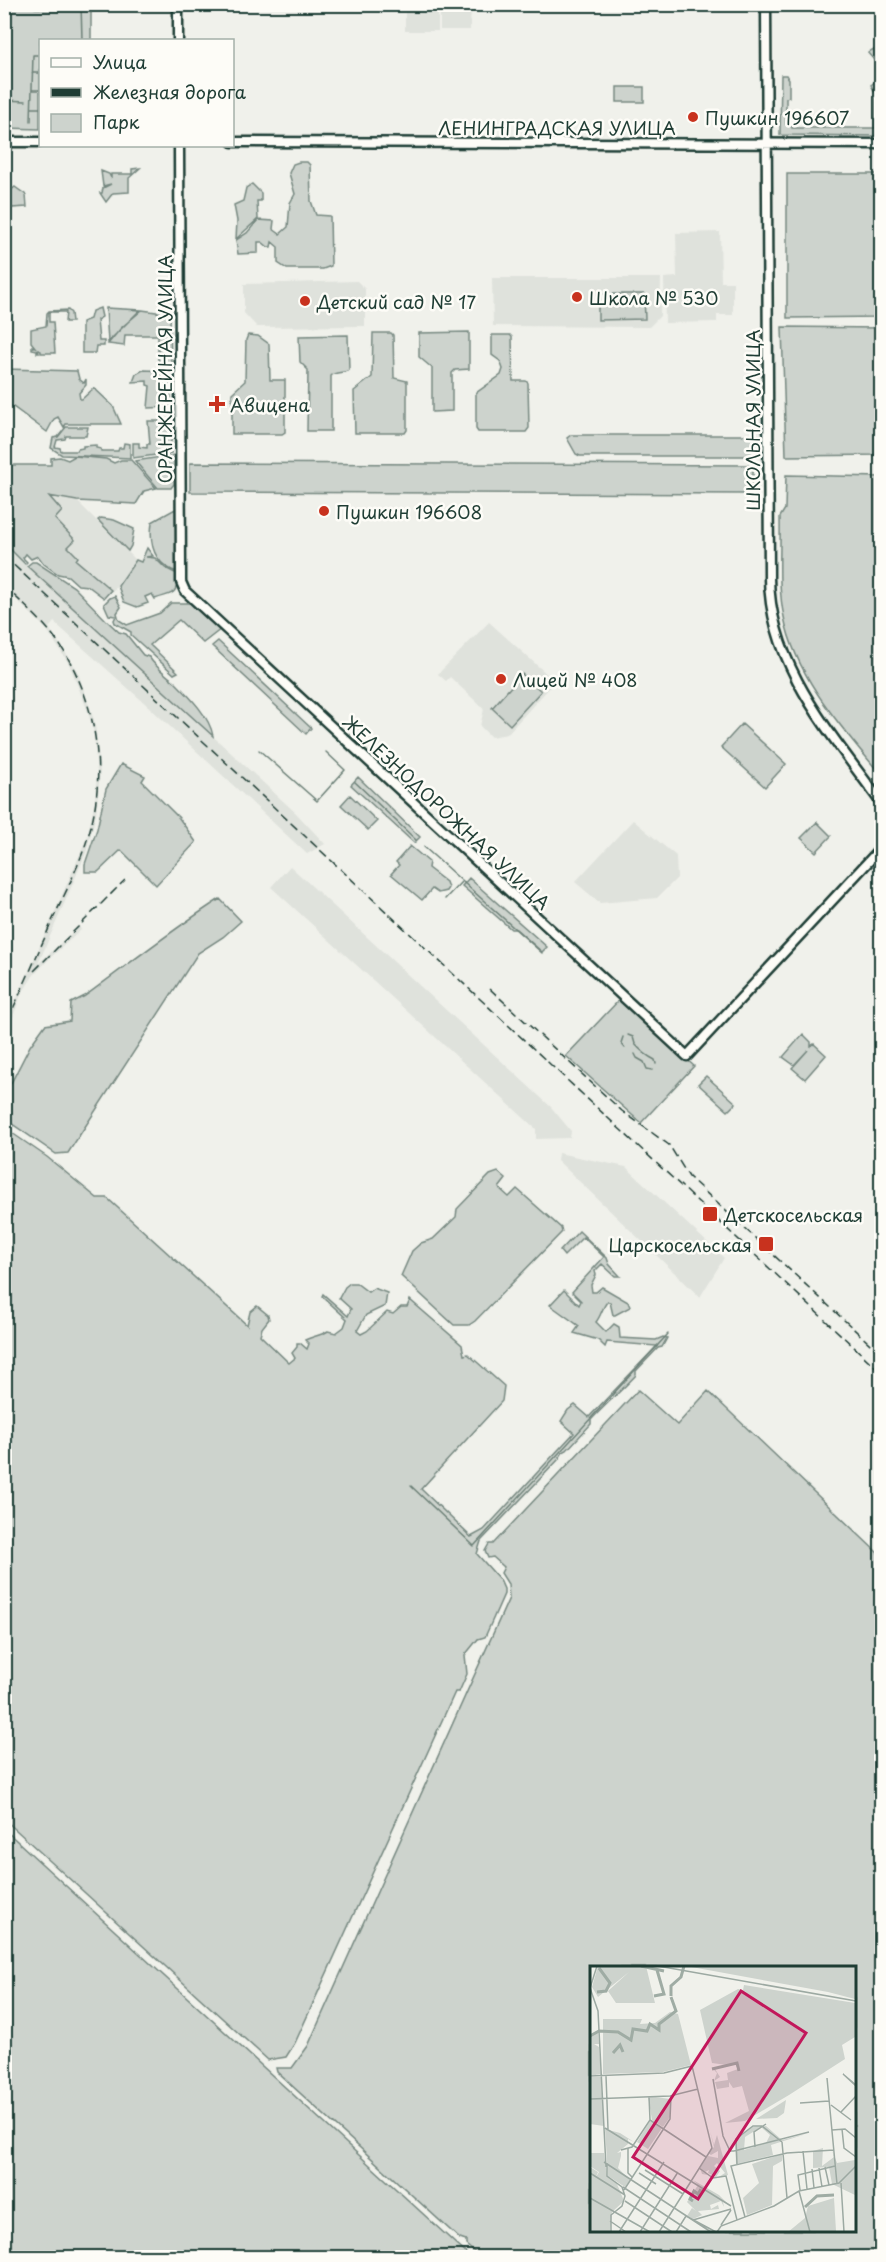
<svg xmlns="http://www.w3.org/2000/svg" width="886" height="2262" font-family="'Playpen Sans',sans-serif">
<rect width="100%" height="100%" fill="#f0f1eb"/>
<filter id="ink" filterUnits="userSpaceOnUse"><feTurbulence type="fractalNoise" baseFrequency=".0167" numOctaves="2"/><feDisplacementMap in="SourceGraphic" scale="12" xChannelSelector="R" yChannelSelector="G"/><feConvolveMatrix kernelMatrix="1 2 1 2 8 2 1 2 1" color-interpolation-filters="sRGB"/></filter>
<g filter="url(#ink)">
<path fill="#dfe2dc" d="M405,5H438V31H405Z
M440,5H471L470,30H440Z
M720,232L721,282H733V315H717V322L665,323L664,278L677,277L676,233Z
M492,278H661L660,316L649,327L493,326Z
M357,281L365,289V326L257,327L244,313V284Z
M48,496L77,501L136,560L118,586L104,598L43,541Z
M5,544L296,813L325,844L307,854L148,706L54,622L49,628L77,670L95,723L100,772L96,814L86,853L38,964L79,926L81,930L50,958L33,976L21,995L5,1039V1026L87,838L95,800L97,772L94,733L87,709L69,664L47,630L5,588Z
M489,622L550,677L551,686L507,734L491,737L480,726L484,709L450,677L446,681L438,674Z
M633,820L676,856L677,878L657,898L600,903L575,882Z
M290,866L551,1107L571,1131L570,1138L536,1139V1129L271,887Z
M558,1153L626,1167L724,1258L700,1297L557,1160Z"/>
<path fill="#cdd3cd" stroke="#768880" stroke-width="1.5" fill-rule="evenodd" d="M4,5H91V40H40V129L5,128Z
M870,5H881V136L780,135L781,75H786L789,80V97L786,98V124H791L792,128H875L876,94L871,85L881,77L879,72L881,68L868,53L872,50L881,49L879,18Z
M617,87H644V102H617Z
M299,162H307L310,165L311,201L316,215L330,216L331,266L323,269H287L278,263V247L272,242L271,247H268L262,242H258V253L238,254L236,240L247,233L258,220L274,221L273,229L280,234L288,227L290,203L295,194L289,173L293,164Z
M140,168L129,178V192L113,193L106,202L100,193H102L103,188L111,184L103,186L101,171L109,174L111,178V174H132V169Z
M787,174H881V317L787,318Z
M252,184L261,193V201H257L258,219L236,239L237,221L234,205L243,201L246,188Z
M15,187L26,195L27,207L12,208L5,218V195Z
M598,294H644L645,319L598,320Z
M100,308L102,317L97,320L99,341H104V346H96L95,353H82V322L90,319L92,311Z
M106,308L140,310L108,342Z
M68,310L71,313L72,322H65L66,312H49V322H53L55,353H41V351L38,350L39,353H37V350L32,349V346L35,347L31,342V329L46,326L47,313L49,311Z
M142,310L170,314L171,368L161,367L158,359V335H125L124,346L108,344L121,328Z
M782,327L881,328V455L786,456Z
M469,332V369L455,370L452,373V411L432,412V368L419,357V333Z
M373,333H391L393,335L394,378L407,381V430L405,433H355L354,391L372,377Z
M248,335L258,336L269,344L270,380H285V432L282,434H232V393L245,381L246,340Z
M348,335L349,370C343,374 336,371 331,376V431H307L308,370L300,362L299,336Z
M492,335H510L512,337L513,381H526L528,383L529,428L526,432H478L476,429V393L501,375L503,369L500,361L492,355Z
M5,369L77,371L79,379L84,383L86,379V385L79,393L80,399H82L94,388L113,406L121,424H66L64,427L58,417L54,419L47,432L13,407L5,405Z
M143,370L170,371L171,407L148,408L150,386L147,385V381L133,382L136,374Z
M148,421H171V453L133,458V443H139V447L147,448V444H150Z
M66,427H88L86,436H66L65,439L57,440L55,447L60,448L61,451H77L78,449L83,448V446L96,445V448L101,449V451H118L119,448H123L124,443L130,444V458L62,455L51,448L53,438L58,437Z
M571,435H763V449L757,456H580L576,454L567,438Z
M174,455V484L171,488H158L135,461Z
M75,456L106,459L114,463L121,460H131L156,488L144,491L136,504L77,501L49,496L62,511L55,519L75,540L68,547L78,557L76,560L111,590L104,598L88,586L78,585L68,576L58,574L44,564L38,556L31,559L26,554L23,558L27,562L25,564L5,544V465H51V458L60,457L68,460Z
M190,463L753,465V494L190,492Z
M786,475L881,477V775C843,729 796,678 784,617C777,584 781,550 780,517L785,509Z
M177,508V572C154,564 149,544 152,522Z
M101,518L114,520L134,529L131,546L128,551L98,520Z
M147,548L153,556L146,557L155,558L165,568L177,574C177,597 174,592 155,599L152,594L145,597L148,603L137,607L124,602L118,586L136,560L141,562Z
M32,562H36L74,587L106,620L119,632L126,634L143,655L149,657C156,668 166,674 176,683C190,697 210,717 213,736L27,566Z
M115,596L121,607L117,613L119,620L127,625L160,613L171,603H194L221,629L203,643L179,620L150,645L178,672L174,674L131,635V632L115,623L114,620L116,616L109,615L104,604L110,598Z
M218,641L311,728L306,734L212,646Z
M522,674L541,691L510,725L492,708Z
M742,724L786,764L765,787L721,747Z
M121,764L145,776L142,781L179,818L196,842L156,885L121,850L98,872H85V864L97,829L106,789Z
M358,777L420,837L414,843L351,785Z
M350,795L377,821L368,830L341,805Z
M817,822L831,836L816,852L801,838Z
M410,846L429,862L428,868L446,882L448,888L446,891L438,893L432,889L422,900L391,874L399,865L396,862Z
M469,878L547,947L542,952L516,929H511L462,886Z
M220,899L241,921L223,937L198,953L68,1153L56,1154L5,1119V1095L30,1046L45,1025L70,1021L71,1003L85,996C130,963 173,929 220,899Z
M620,999L694,1066L641,1123L566,1056Z
M803,1034L811,1042V1046L814,1044L826,1055L805,1079L792,1068L808,1050L794,1065L783,1057Z
M706,1076L736,1103L728,1111L698,1084Z
M12,1133L47,1157L97,1198H107L247,1325L250,1312L257,1306L268,1315L269,1319L262,1328L260,1335L289,1363L295,1358L292,1353L297,1347V1343H300L307,1349L309,1344L305,1340C313,1336 320,1336 328,1331L336,1333L344,1327L347,1319L322,1296L323,1294L348,1316L351,1309L339,1298L345,1287L350,1283H356L368,1292L374,1288L387,1293L385,1306L366,1315L357,1331L361,1334L367,1331L387,1312L393,1314L401,1307H407L410,1300L462,1345L464,1355L468,1354L504,1386L502,1401L421,1489L471,1537L484,1530L574,1433L561,1421L568,1410L575,1405L589,1417L657,1346L607,1342L605,1347L598,1340L574,1333L579,1326L550,1305L564,1290L579,1305L581,1301L572,1292L604,1257L583,1237L564,1256L560,1251L579,1231L607,1258L609,1264L620,1276H615L602,1264L595,1271L596,1275L591,1285L592,1292H596L602,1287L628,1302L630,1307L615,1315H613L610,1302H607C602,1308 601,1316 596,1322L606,1332L614,1324L619,1327L620,1338L656,1340L663,1337L667,1338L662,1347L658,1348L636,1371V1375C622,1390 606,1404 591,1420V1424L567,1450L563,1452L558,1460L481,1541L477,1554L500,1580L504,1589V1594L485,1637L478,1639L465,1655L467,1674L459,1692H455L295,2043L286,2057L268,2060L5,1820L4,1136Z
M498,1172L506,1179L499,1188L509,1197L517,1189L561,1228L562,1232L475,1321L469,1325H454L401,1276L412,1251L421,1243L433,1239L456,1217L457,1209L490,1175Z
M638,1390L677,1425L708,1391L881,1556V2257H480L466,2245V2241L460,2239L277,2072L276,2068H292L308,2046L509,1598L508,1584L501,1573L504,1567L493,1557L488,1558L485,1551L489,1544H493ZM592,1968H854V2230H592Z
M5,1830L470,2257H5Z"/>
<g fill="none" stroke-linecap="round" stroke-linejoin="round">
<path stroke="#6c8077" stroke-width="1.5" d="M81,4L82,40
M35,8H81
M32,73H40
M32,90H40
M4,100L26,101
M32,108H40
M31,121L33,55H40
M259,750L317,801L345,770L326,752
M355,782L416,840
M424,847L542,953
M445,899L462,881
M628,1035L633,1037L635,1044C641,1051 647,1056 655,1060L656,1064
M623,1037L621,1043L625,1048
M635,1054L637,1058L644,1062L647,1069L652,1070
M411,1486L474,1546L668,1334"/>
<defs>
<path id="secondary" d="M178,4V40
M766,4L769,578C770,667 832,734 882,804
M4,142H40
M232,142L882,144
M179,146L181,573V582L185,591L687,1056L882,847"/>
</defs>
<use href="#secondary" stroke="#1f3d34" stroke-width="13"/>
<use href="#secondary" stroke="#fdfcf7" stroke-width="8"/>
<path stroke="#1f3d34" stroke-width="1.5" stroke-dasharray="9 4.5" stroke-linecap="butt" d="M4,556L882,1373
M4,586C23,604 43,621 58,642C94,695 107,764 91,826C83,858 67,889 53,919C37,955 21,992 4,1028
M34,971L125,880
M490,989L622,1111L669,1145L689,1177L882,1355"/>
</g>
</g>
<g fill="#c8321e" stroke="#fdfcf7" stroke-width="2">
<circle cx="693" cy="117" r="6"/>
<circle cx="577" cy="297" r="6"/>
<circle cx="305" cy="301" r="6"/>
<path d="M214 395h6v6h6v6h-6v6h-6v-6h-6v-6h6z"/>
<circle cx="324" cy="511" r="6"/>
<circle cx="501" cy="679" r="6"/>
<rect x="702" y="1206" width="16" height="16" rx="3"/>
<rect x="758" y="1236" width="16" height="16" rx="3"/>
</g>
<g text-anchor="middle" dominant-baseline="central" stroke-width="5" stroke-linejoin="round" paint-order="stroke">
<g font-size="18" fill="#1f3d34" stroke="#fdfcf7" text-anchor="start">
<text x="705" y="117">Пушкин 196607</text>
<text x="589" y="297">Школа № 530</text>
<text x="317" y="301">Детский сад № 17</text>
<text x="230" y="404">Авицена</text>
<text x="336" y="511">Пушкин 196608</text>
<text x="513" y="679">Лицей № 408</text>
<text x="724" y="1214">Детскосельская</text>
<text x="752" y="1244" text-anchor="end">Царскосельская</text>
</g>
<g font-size="18" fill="#1f3d34" stroke="#fdfcf7">
<text x="557" y="127">ЛЕНИНГРАДСКАЯ УЛИЦА</text>
<text transform="translate(164 369) rotate(-90)">ОРАНЖЕРЕЙНАЯ УЛИЦА</text>
<text transform="translate(752 420) rotate(-90)">ШКОЛЬНАЯ УЛИЦА</text>
<text transform="translate(447 812) rotate(43)">ЖЕЛЕЗНОДОРОЖНАЯ УЛИЦА</text>
</g>
</g>
<g transform="translate(590 1966)">
<rect width="266" height="266" fill="#f0f1eb"/>
<path d="M8,0H56L65,37H26L18,25L39,6L8,31L2,21ZM96,0H265V33L238,26ZM154,19L265,37V71L252,79L255,93L199,129L155,155L135,157L159,145L152,120L143,122L139,116V121L127,123L125,116L138,114L137,107L148,103L145,98L125,103L130,111L124,115L127,107L123,103L137,99L122,97L110,44L148,23L153,24ZM80,46L88,48L101,99L73,106L13,108V53H52L50,58L65,57ZM8,65L9,78H4L9,81L11,108L0,110V69ZM0,111H11L14,160L0,158ZM58,130L80,133V151L73,161L62,154ZM196,134L194,147L187,152L166,153ZM60,155L72,162L58,183L47,176ZM176,160L192,174L216,168L181,179L183,189L146,198L145,173L161,161ZM171,161L180,169L176,177L154,184L155,171ZM15,163L30,167L44,176L38,173V178L27,187L31,186V190L28,202L40,214L35,221L18,210ZM120,165L124,179L127,169L138,209L127,212L135,207L127,197L124,200L130,205L126,211L118,207L119,204L115,206L118,209L112,208L110,202L118,190L128,192V185L121,189L118,187L124,181ZM233,182L232,200L244,191L242,184L247,197L265,194V229L242,218L239,201L223,202V185ZM0,187H14L17,210L27,218L34,235L22,246L20,265H0V201L8,206L6,211L9,206L0,200ZM192,188V195L183,200L182,239L157,249L153,232L169,217L162,198ZM103,214L129,229L137,237L133,236L134,241L131,235L120,239L121,243L128,239L129,243L108,245L112,249L103,253L97,250L102,242L106,245L97,236L108,219ZM244,232L246,265L198,266L215,252L218,240Z" fill="#cdd3cd" fill-rule="evenodd"/>
<path fill="none" stroke="#9faca4" stroke-width="3" d="M51,0L74,5M7,26L16,25L20,17L9,2M64,30L74,28L67,4M81,30V20L91,11L94,0M0,70L9,65L28,66L41,74L43,63L57,65L60,58L69,64V58L86,45L81,31M23,87L30,79L33,86M122,103L147,97L149,105M103,235L100,233L104,225L108,228L111,223M215,241L227,230L244,229"/>
<path fill="none" stroke="#9ca9a2" stroke-width="1.5" d="M68,0L266,35M0,22L8,45L16,201M0,22L7,0M0,110L74,107L102,100L122,182L69,266M16,110L18,163M237,112L247,218M123,113L133,170L140,185H144M266,119L253,108L266,120M0,133L80,130L108,123M210,137L239,135M241,139L261,154M251,146L266,130M60,154L116,191M15,162L141,240M252,163L254,182L266,191M242,164L255,163L266,172M192,176L197,232M165,181L164,166L176,158M38,182V207L42,211M31,184L42,181L60,154L59,131M144,185L219,166M213,185L217,223M14,196L121,266M17,197V210L32,221L35,230L32,240L21,249V266M147,199L146,173L163,160H172L192,176M235,201L239,219M109,202L123,212L136,210L147,254M229,202L232,221M222,203L224,222M55,204L93,228M0,207L35,229M49,207L66,218M251,217L254,266M33,221L101,266M34,224L80,153L81,130M210,224L208,209L245,200M209,225L220,266M0,232L60,266M35,235L82,266M96,250L126,266M155,251L141,200L197,187L244,184M103,254L141,243M20,255L36,266M131,259L141,244M29,266L74,196M50,266L88,206M86,266L96,250M127,266L131,260L184,240L209,225L249,217L266,200"/>
<path fill="#c2185b" fill-opacity="0.15" stroke="#c2185b" stroke-width="3" d="M151,25L216,67L108,233L43,191Z"/>
<rect width="266" height="266" fill="none" stroke="#1f3d34" stroke-width="3"/>
</g>
<rect width="886" height="2262" fill="none" stroke="#fdfcf7" stroke-width="24"/>
<rect x="12" y="12" width="862" height="2238" fill="none" stroke="#1f3d34" stroke-width="2" filter="url(#ink)"/>
<rect x="39" y="39" width="195" height="108" fill="#fdfcf7" stroke="#a4b0a9" stroke-width="1.5"/>
<rect x="51" y="58" width="30" height="9" fill="#fdfcf7" stroke="#a4b0a9" stroke-width="1.5"/>
<text x="93" y="69" font-size="18" fill="#1f3d34">Улица</text>
<rect x="51" y="88" width="30" height="9" fill="#1f3d34" stroke="#a4b0a9" stroke-width="1.5"/>
<text x="93" y="99" font-size="18" fill="#1f3d34">Железная дорога</text>
<rect x="51" y="114" width="30" height="18" fill="#cdd3cd" stroke="#a4b0a9" stroke-width="1.5"/>
<text x="93" y="129" font-size="18" fill="#1f3d34">Парк</text>
</svg>
